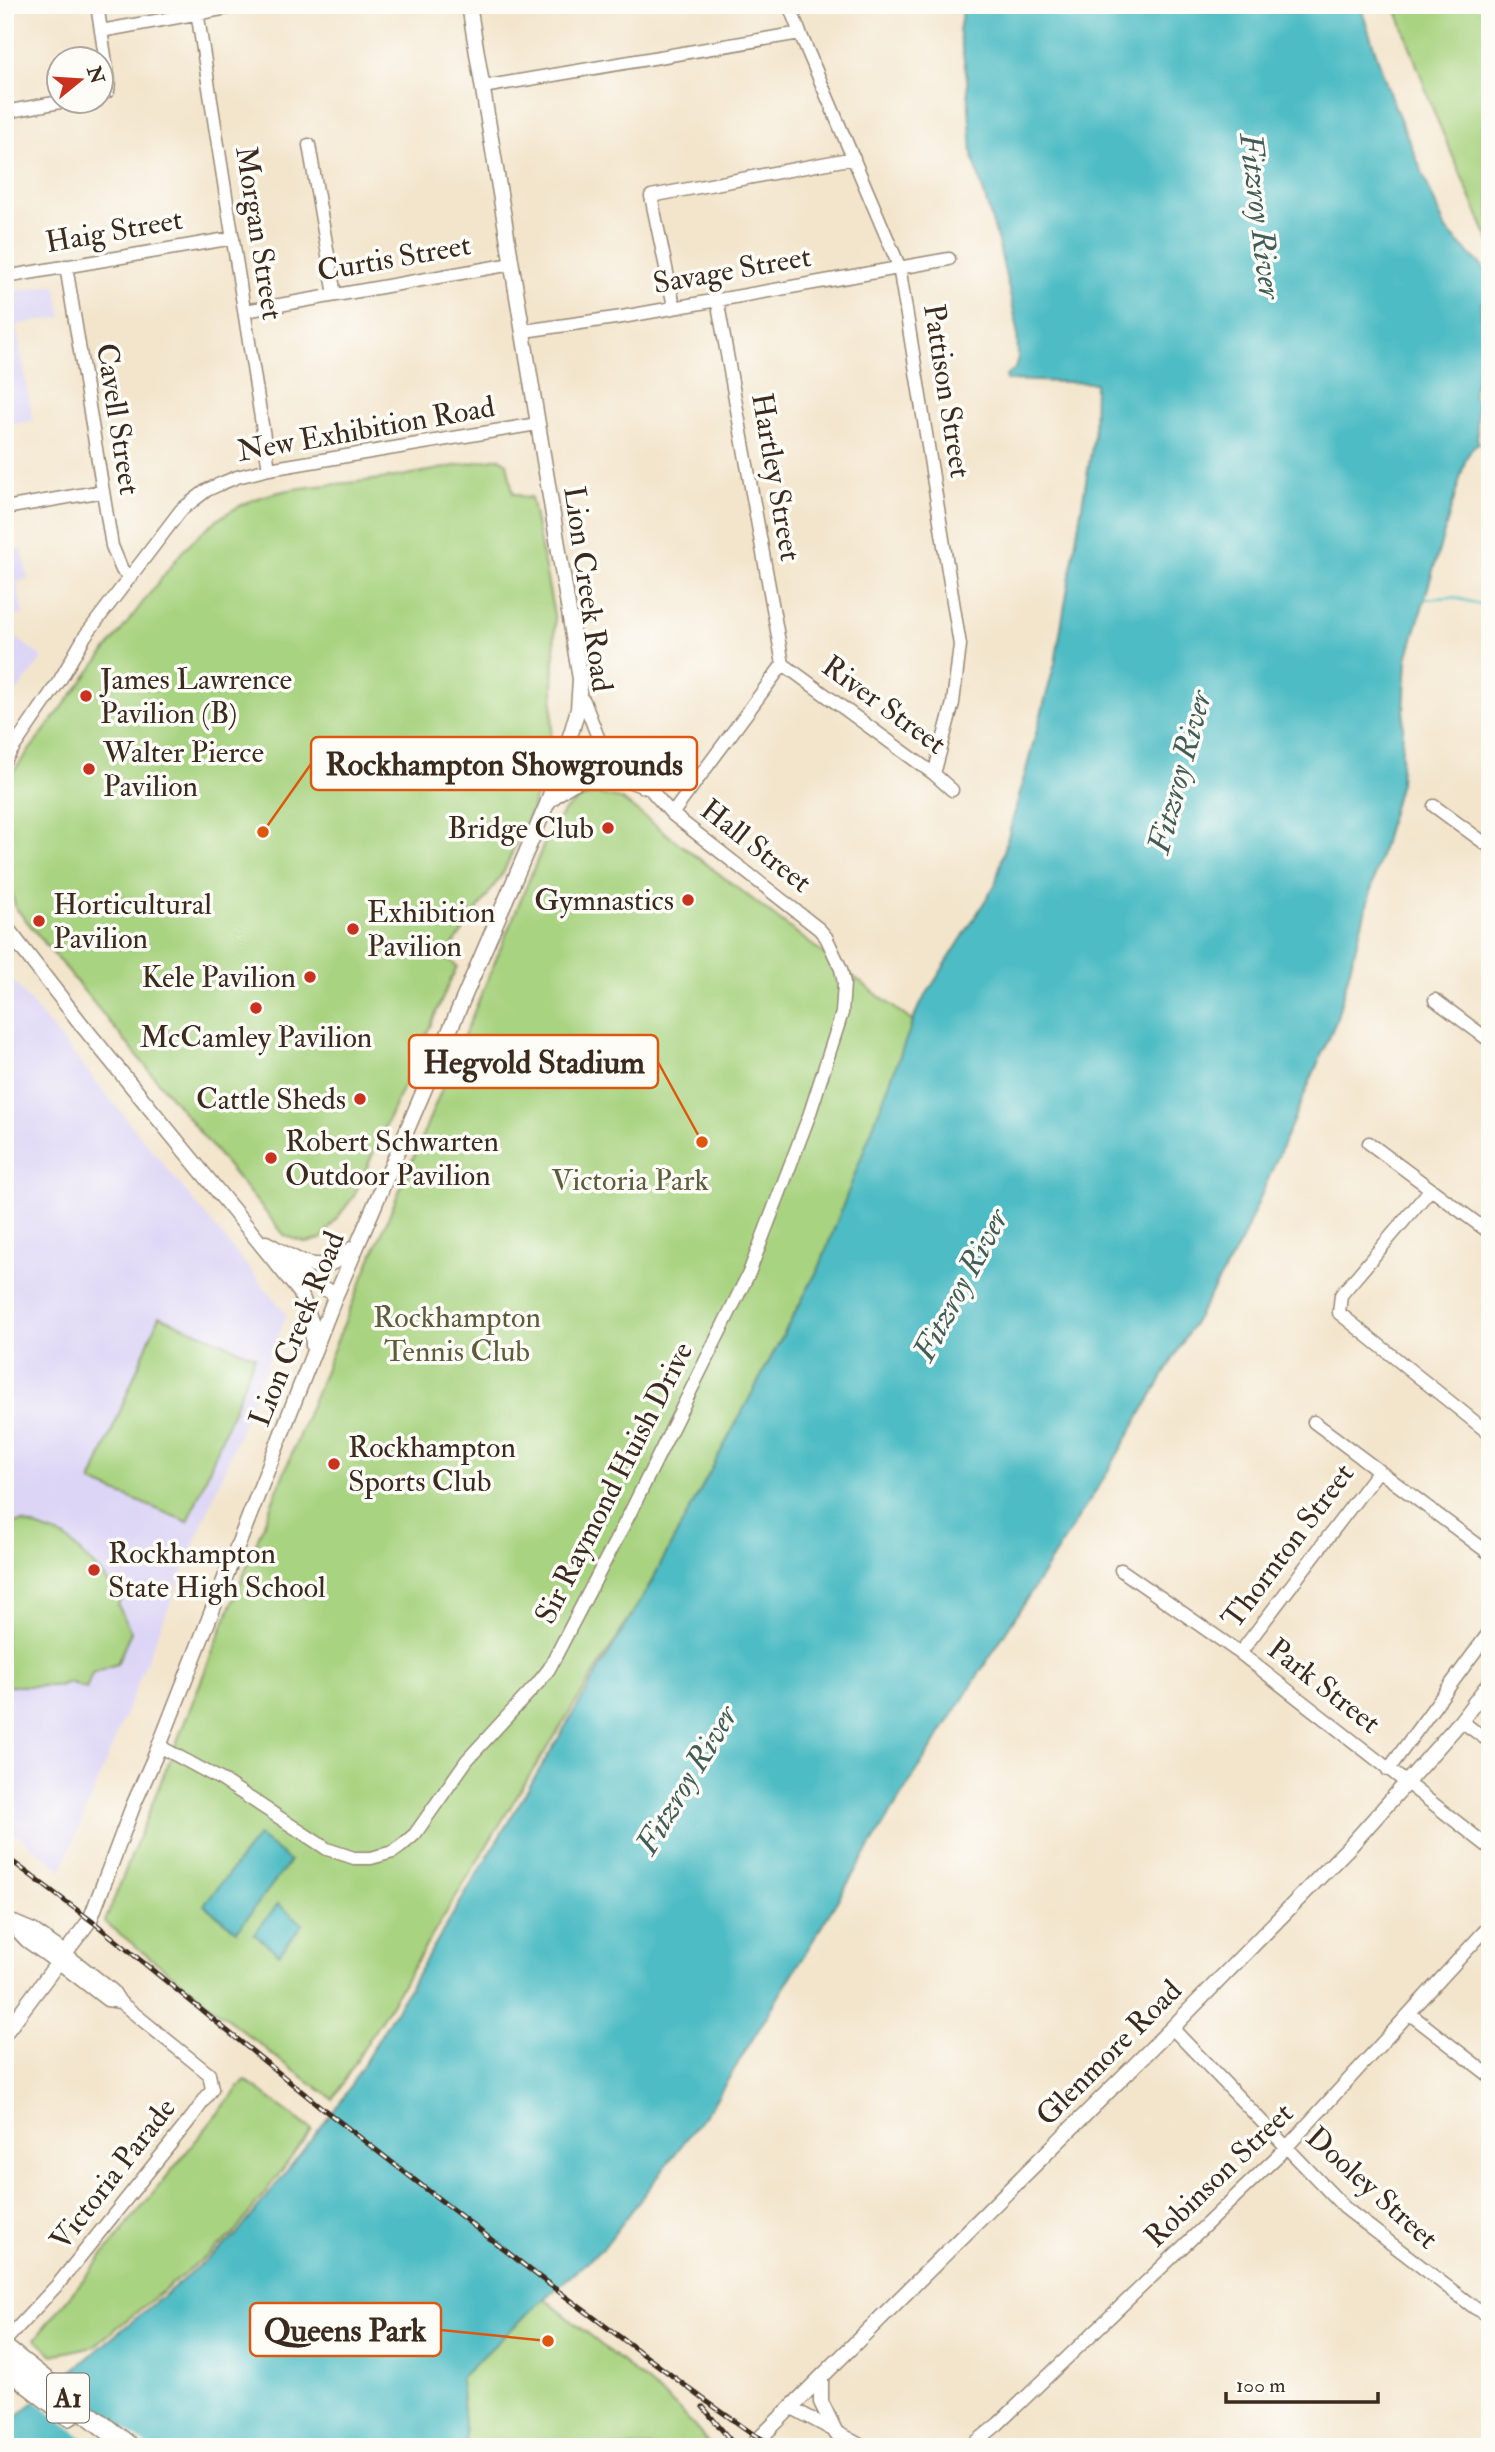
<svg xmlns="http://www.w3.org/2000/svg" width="1495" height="2452" font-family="'IM FELL Double Pica',serif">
<rect width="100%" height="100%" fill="#fdfcf7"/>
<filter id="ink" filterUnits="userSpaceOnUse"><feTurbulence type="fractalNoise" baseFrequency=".0143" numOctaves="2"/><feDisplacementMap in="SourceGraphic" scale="14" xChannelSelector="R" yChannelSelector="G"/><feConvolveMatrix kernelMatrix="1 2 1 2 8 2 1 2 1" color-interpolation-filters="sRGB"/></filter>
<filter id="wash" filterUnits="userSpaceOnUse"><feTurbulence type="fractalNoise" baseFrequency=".00686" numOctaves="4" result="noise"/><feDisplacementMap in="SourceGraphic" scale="28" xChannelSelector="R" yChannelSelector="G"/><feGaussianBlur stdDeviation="1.57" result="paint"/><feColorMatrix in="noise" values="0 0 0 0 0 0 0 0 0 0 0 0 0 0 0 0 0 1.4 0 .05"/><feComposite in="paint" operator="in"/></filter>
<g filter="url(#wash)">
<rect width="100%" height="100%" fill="#f3e5cc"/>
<path fill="#dcd5f6" d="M56,285L62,317L16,325L33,421L5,425V293Z
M22,549L28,579L17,582L23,615L5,618V552Z
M5,629L43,658L5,707Z
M5,971L287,1315L62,1870L5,1825Z"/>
<path fill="#a8d380" stroke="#727e4f" stroke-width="2" d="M1395,5H1490V242L1435,115Z
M500,458L507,463L513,493L526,498L531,497L555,620L552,728L534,803L504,871L445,957L457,966L354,1196L321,1239L307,1243L285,1236L15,907L5,861V782L181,553C247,479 300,491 389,478C426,472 463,464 500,458Z
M596,794L621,799L913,1022L820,1266L647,1590L520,1791L333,2099L282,2062L105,1922L333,1350L544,844C557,819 566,800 596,794Z
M159,1316L255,1356L188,1522L91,1482Z
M22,1522L66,1538L105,1577L109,1584L124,1591L118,1605L131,1632L117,1664L92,1673L86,1689L69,1682L58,1686H5V1525Z
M245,2080L312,2130L233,2235L94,2346L53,2355L35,2339Z
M544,2298L679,2409L712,2447H466L460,2378Z"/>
<path fill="#4ebcc4" stroke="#447371" stroke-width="2" d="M964,5H1360L1390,95L1446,230L1486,270L1490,271V296L1481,303V325L1487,345V359L1473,389V398L1477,400V438L1479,443L1474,446L1466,458L1407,659L1400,782L1336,1021L1241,1242L1105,1476L903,1793L713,2104L604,2247L539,2303L460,2378L466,2447H5V2426L236,2236L342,2100L647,1590L820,1266L918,1008L995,885L1055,663L1094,435L1095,383L1006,380V376L1015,369L1018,357L1017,325L998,242L972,153L967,78L959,30Z
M258,1836L290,1861L237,1931L204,1905Z
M278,1904L303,1924L279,1954L254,1934Z"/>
<path fill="#f3e5cc" d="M59,2377L149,2447H95L33,2399Z"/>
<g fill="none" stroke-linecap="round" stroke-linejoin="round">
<path stroke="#4ebcc4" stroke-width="2.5" d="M1424,599L1452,597L1490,607"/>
</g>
</g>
<g filter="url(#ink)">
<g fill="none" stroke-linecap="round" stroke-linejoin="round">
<defs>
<path id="minor" d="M97,5L109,82L108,91L102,94
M196,5L269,469
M101,31L244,5
M800,33L899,266L960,645L953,703L934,774
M483,87L800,33L789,5
M5,112L60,102
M309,145L335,295
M66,266L112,546L122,570L129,576
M5,277L233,238
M717,299L783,664
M674,306L651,196L854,158
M245,311L512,264
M524,331L622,317L949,259
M5,508L103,491
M783,664L934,774L952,790
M579,698L584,701L602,748L620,772
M5,760L60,680L85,636L181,510L207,490L220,484L237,477L269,469L537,424
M547,804C572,781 587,774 620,780
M1434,806L1490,847
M672,814L783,664
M1435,1000L1490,1041
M1369,1143L1490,1233
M1430,1190L1341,1295L1339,1313L1490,1434
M1314,1422L1490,1554
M1121,1570L1240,1653L1490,1848
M1240,1653L1379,1470
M1461,1721L1490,1742
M159,1746L222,1780L327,1849L354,1858H371L393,1852L400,1847L415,1834L467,1760L538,1683L549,1669L630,1513L749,1273L809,1116L842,1013L844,983L841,969L826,937L819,929L672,814L650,789L628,781L593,761L566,751
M1388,1770L1490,1631
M59,1963L107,2000L120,2002
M1410,2014L1490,2076
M1172,2028L1345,2208L1475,2308L1490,2316
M5,2341L59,2283L192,2117L212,2089L209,2074L120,2002L113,1991L66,1954
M792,2408L864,2447
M970,2447L998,2424L1286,2148L1490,1925"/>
<path id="tertiary" d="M5,926L82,1025L300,1292L312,1324L313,1346
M266,1243C299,1261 321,1280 353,1248
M284,1260L303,1276L336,1295
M5,1917L27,1940L59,1963
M14,1923L33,1931L66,1954
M5,2033L90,1920L133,1806L156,1754L336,1295L547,804L572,730L578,709L580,679L469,5
M821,2378V2402L836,2433
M751,2447L1172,2028L1352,1844L1461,1721L1490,1682"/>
<path id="trunk" d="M5,2349L130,2447
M5,2366L69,2416"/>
</defs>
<use href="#minor" stroke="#978875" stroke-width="15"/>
<use href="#tertiary" stroke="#978875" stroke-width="17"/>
<use href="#trunk" stroke="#978875" stroke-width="22"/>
<use href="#minor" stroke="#fff" stroke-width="12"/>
<use href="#tertiary" stroke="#fff" stroke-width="14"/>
<use href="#trunk" stroke="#fff" stroke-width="19"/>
<defs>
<path id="rail" d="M5,1856L97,1925L322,2108L542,2279L702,2398L753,2434L777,2447
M703,2407L736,2447"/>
</defs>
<use href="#rail" stroke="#3b2a1e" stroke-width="5"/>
<use href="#rail" stroke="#fdfcf7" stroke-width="2.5" stroke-dasharray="8" stroke-linecap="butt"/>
</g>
</g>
<g fill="#c8321e" stroke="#fdfcf7" stroke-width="2.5">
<circle cx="86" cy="696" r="7"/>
<circle cx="89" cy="769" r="7"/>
<circle cx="608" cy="828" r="7"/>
<circle cx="688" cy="900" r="7"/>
<circle cx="39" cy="921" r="7"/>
<circle cx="353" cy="929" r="7"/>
<circle cx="310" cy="977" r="7"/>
<circle cx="256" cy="1008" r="7"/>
<circle cx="360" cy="1099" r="7"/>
<circle cx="271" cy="1158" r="7"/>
<circle cx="334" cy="1464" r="7"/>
<circle cx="94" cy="1570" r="7"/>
</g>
<g text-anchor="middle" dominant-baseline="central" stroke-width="7" stroke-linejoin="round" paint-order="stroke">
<rect fill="#fdfcf7" stroke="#75695f" stroke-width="2" x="47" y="2373.5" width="42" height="49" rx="5"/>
<g font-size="28" font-weight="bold" fill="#3b2a1e">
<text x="68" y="2398">A1</text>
</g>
<g font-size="30" fill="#3b2a1e" stroke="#fdfcf7">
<text transform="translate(114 231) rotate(-10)">Haig Street</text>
<text transform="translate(259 233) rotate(81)">Morgan Street</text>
<text transform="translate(394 258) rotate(-10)">Curtis Street</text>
<text transform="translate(732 270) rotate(-10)">Savage Street</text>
<text transform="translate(947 391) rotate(81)">Pattison Street</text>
<text transform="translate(118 419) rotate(81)">Cavell Street</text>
<text transform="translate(366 429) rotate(-10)">New Exhibition Road</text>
<text transform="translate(776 477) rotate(80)">Hartley Street</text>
<text transform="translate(588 589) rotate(82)">Lion Creek Road</text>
<text transform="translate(884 705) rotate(36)">River Street</text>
<text transform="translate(756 846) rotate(38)">Hall Street</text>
<text transform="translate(297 1329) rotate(-68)">Lion Creek Road</text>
<text transform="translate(614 1483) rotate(-63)">Sir Raymond Huish Drive</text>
<text transform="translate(1288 1546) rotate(-53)">Thornton Street</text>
<text transform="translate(1324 1686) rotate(38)">Park Street</text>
<text transform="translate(1109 2053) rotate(-45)">Glenmore Road</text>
<text transform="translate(113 2174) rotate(-52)">Victoria Parade</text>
<text transform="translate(1219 2175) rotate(-44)">Robinson Street</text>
<text transform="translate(1372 2188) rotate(42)">Dooley Street</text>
</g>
<g font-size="30" fill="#3b2a1e" stroke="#fdfcf7" text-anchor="start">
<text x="100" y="679">James Lawrence<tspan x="100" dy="34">Pavilion (B)</tspan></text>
<text x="103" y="752">Walter Pierce<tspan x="103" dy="34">Pavilion</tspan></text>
<text x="594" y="828" text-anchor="end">Bridge Club</text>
<text x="674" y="900" text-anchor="end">Gymnastics</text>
<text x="53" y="904">Horticultural<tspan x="53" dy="34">Pavilion</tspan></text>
<text x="367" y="912">Exhibition<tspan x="367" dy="34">Pavilion</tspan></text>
<text x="296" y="977" text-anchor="end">Kele Pavilion</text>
<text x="256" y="1037" text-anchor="middle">McCamley Pavilion</text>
<text x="346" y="1099" text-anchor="end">Cattle Sheds</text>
<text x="285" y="1141">Robert Schwarten<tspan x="285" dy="34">Outdoor Pavilion</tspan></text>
<text x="348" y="1447">Rockhampton<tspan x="348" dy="34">Sports Club</tspan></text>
<text x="108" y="1553">Rockhampton<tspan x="108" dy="34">State High School</tspan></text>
</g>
<g font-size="30" fill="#5c5d3b" stroke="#fdfcf7">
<text x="630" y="1180">Victoria Park</text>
<text x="457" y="1317">Rockhampton<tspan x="457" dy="34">Tennis Club</tspan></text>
</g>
<g font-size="32" font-style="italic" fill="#425d58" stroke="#fdfcf7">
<text transform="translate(1260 216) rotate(83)">Fitzroy River</text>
<text transform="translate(1180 772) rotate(-75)">Fitzroy River</text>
<text transform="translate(961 1285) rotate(-62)">Fitzroy River</text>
<text transform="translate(687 1780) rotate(-59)">Fitzroy River</text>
</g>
</g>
<path fill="none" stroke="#df570d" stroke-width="2.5" d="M263 832L311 764M702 1142L658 1062M548 2341L441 2330"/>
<g fill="#df570d" stroke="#fdfcf7" stroke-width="2.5">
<circle cx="263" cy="832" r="7"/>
<circle cx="702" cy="1142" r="7"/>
<circle cx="548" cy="2341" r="7"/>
</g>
<g fill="#fdfcf7" stroke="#df570d" stroke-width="2.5">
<rect x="311" y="737" width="386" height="53" rx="7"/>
<rect x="409" y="1035" width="249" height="53" rx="7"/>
<rect x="250" y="2303" width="191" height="53" rx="7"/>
</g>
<g font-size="32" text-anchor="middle" font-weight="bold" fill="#3b2a1e">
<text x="504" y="775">Rockhampton Showgrounds</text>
<text x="534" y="1073">Hegvold Stadium</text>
<text x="345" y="2341">Queens Park</text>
</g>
<rect width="1495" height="2452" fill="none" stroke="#fdfcf7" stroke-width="28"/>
<g transform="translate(80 80) rotate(72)"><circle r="33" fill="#fdfcf7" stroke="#afa8a0" stroke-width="2"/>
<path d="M0-5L12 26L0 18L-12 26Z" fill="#c8321e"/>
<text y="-10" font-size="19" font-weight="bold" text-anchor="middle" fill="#3b2a1e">N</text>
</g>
<path d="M1226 2392v10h152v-10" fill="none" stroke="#3b2a1e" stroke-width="3.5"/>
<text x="1236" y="2392" font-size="21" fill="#3b2a1e" stroke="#fdfcf7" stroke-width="5" paint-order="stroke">100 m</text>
</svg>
